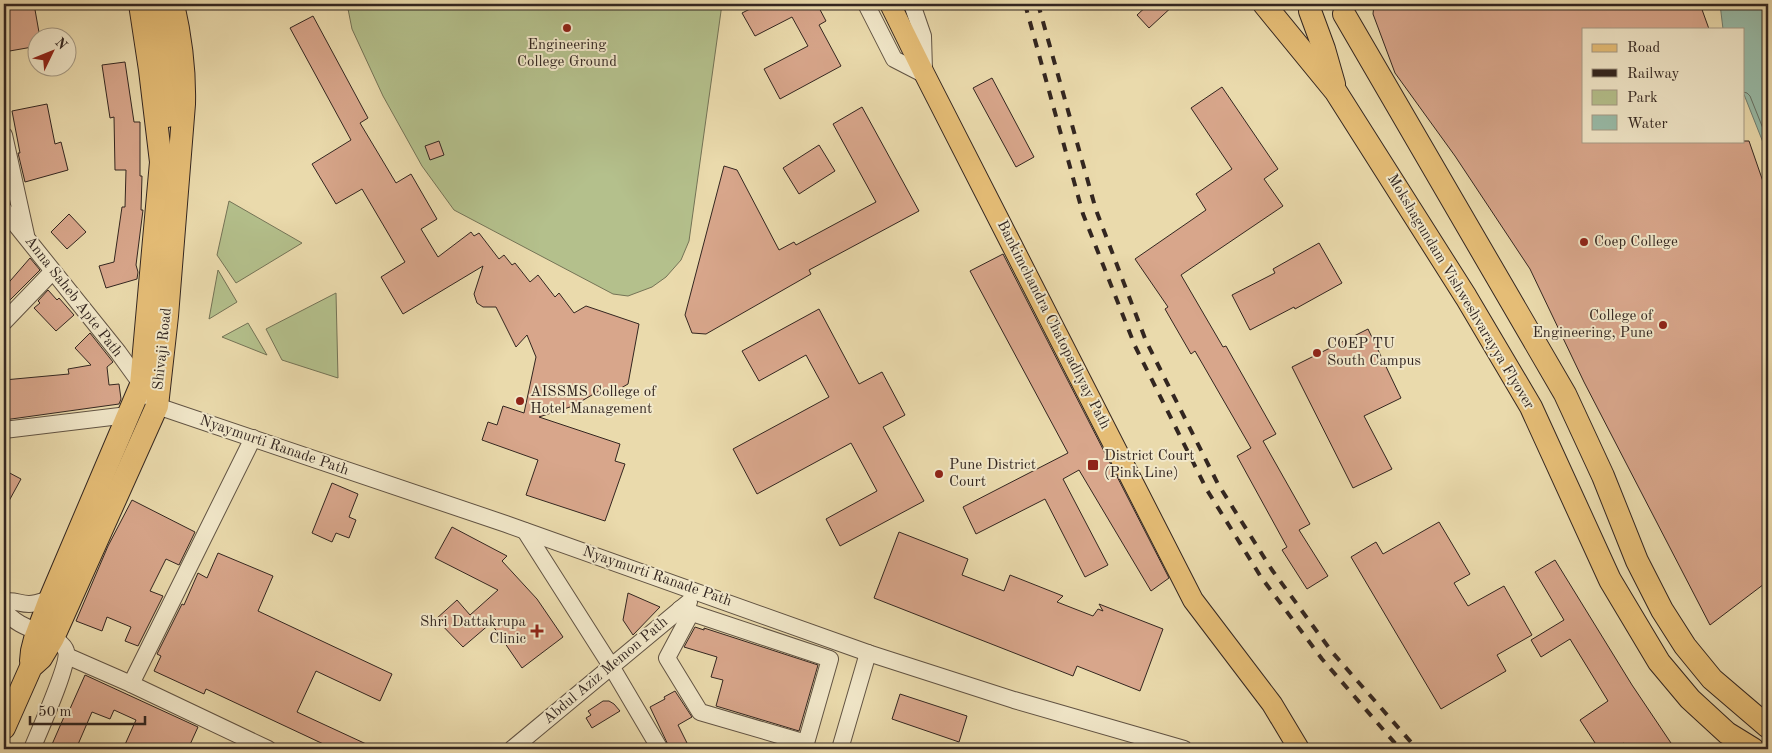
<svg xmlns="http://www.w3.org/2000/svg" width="1772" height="753" font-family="'Old Standard TT',serif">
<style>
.green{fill:#b4c08c;stroke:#747356}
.water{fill:#98bba8;stroke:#707f72}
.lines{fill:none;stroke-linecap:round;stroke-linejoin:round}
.shore{stroke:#667064;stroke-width:1}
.building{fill:#d8a68b;stroke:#332620}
.minor-casing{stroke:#615343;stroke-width:18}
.major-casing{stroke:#332620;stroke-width:22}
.highway-casing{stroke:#332620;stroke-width:24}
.minor{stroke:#f1e7c9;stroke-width:16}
.major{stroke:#e5bd76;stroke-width:20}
.highway{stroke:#e5bd76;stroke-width:22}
.rail{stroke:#332620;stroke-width:4;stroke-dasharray:9 9;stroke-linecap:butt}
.poi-dot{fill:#8f2418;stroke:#f1e7c9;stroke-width:2}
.labels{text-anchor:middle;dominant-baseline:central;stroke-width:4;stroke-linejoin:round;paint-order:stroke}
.poi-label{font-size:15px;fill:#332620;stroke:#f1e7c9;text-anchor:start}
.street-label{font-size:15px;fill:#332620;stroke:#f1e7c9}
</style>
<rect width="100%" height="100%" fill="#eadaac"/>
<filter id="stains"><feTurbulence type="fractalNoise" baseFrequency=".004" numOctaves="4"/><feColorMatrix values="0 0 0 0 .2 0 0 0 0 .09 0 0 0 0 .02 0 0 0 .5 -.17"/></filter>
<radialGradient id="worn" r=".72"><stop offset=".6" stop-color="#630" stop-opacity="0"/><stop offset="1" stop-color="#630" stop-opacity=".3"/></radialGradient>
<g class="green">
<polygon points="347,4 722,4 689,241 681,260 666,277 652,287 628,296 613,294 454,210 422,166 383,96 352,29"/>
<polygon points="229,201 302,243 236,283 217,255"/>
<polygon points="218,270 237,302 209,319"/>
<polygon points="336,293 338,378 282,360 266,329"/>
<polygon points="248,323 267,355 222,337"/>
</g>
<polygon class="water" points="1720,4 1768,4 1768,155 1743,92 1743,29 1723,29"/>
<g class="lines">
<polyline class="shore" points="1743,92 1747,93 1750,96 1768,141"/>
</g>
<g class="building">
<polygon points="4,4 34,4 40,38 38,38 38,46 4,52"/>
<polygon points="760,4 817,4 826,21 819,25 841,66 780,99 764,69 808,46 792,17 755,36 742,13"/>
<polygon points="1149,4 1175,4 1149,28 1137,15"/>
<polygon points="1374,4 1700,4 1709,29 1583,29 1583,141 1749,141 1768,196 1768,581 1710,625 1584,382 1530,269 1455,156 1395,73 1373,14"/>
<polygon points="313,16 368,118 360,123 396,183 411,174 437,219 421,229 438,257 471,232 474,236 479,233 499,259 504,255 512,265 515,263 530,282 538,275 555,297 559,293 574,313 586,306 639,324 628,384 609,395 604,388 573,406 539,417 620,444 615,461 625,464 605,521 526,495 538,460 482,440 488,422 497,425 503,406 524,413 536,357 527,335 516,347 496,307 483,307 477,303 474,294 483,266 403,314 381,277 405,262 362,189 336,204 312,164 351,140 290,28"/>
<polygon points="125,62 134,122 140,122 140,176 142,176 141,210 143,210 136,265 138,272 137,279 106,288 99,266 114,262 122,207 125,207 126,170 115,170 114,117 110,118 102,65"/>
<polygon points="992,78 1034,157 1016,167 973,88"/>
<polygon points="1222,87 1278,169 1264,179 1283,206 1181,275 1223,347 1226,346 1276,434 1263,441 1310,524 1299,530 1328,576 1307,589 1282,550 1287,547 1237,456 1251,448 1195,351 1191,354 1165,309 1168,307 1135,259 1206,210 1196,194 1232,169 1191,108"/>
<polygon points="47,104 55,144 61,142 68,170 25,182 18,153 20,153 12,111"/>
<polygon points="862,107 919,211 809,270 811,274 706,334 692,333 685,315 724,166 737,170 779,250 794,242 796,245 876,202 833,124"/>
<polygon points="439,141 444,155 430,160 425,146"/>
<polygon points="819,145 835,171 799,194 783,168"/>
<polygon points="69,214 86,232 67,249 51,232"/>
<polygon points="1319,243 1342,283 1295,309 1294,307 1250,330 1232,295 1275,273 1273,269"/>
<polygon points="1003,254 1169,578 1151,591 1079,470 1063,479 1108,565 1085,577 1045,499 976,534 963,507 1068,453 970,271"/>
<polygon points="30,258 40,270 4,306 4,288"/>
<polygon points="48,290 57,300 59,298 74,315 56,331 34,308 40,303 38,301"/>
<polygon points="819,309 859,384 882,372 905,415 883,427 924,501 840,546 826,519 877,491 851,443 757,494 733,449 829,397 806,355 759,381 742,351"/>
<polygon points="1368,329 1401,398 1364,416 1392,469 1353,488 1292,367"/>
<polygon points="90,333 113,362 107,367 109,385 119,384 121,399 119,404 4,420 4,380 69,374 68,369 91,365 75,348"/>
<polygon points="4,470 21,479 4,510"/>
<polygon points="332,483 358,494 349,517 356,520 349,538 336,533 332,542 312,533"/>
<polygon points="132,500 195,532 179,565 166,559 150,591 163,596 138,646 125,641 131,627 107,617 102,631 76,621 108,546"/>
<polygon points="1439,522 1470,574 1454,583 1468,606 1504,586 1532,635 1497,655 1506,671 1441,709 1351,557 1376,542 1383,554"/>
<polygon points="452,527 507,556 502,561 537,599 563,637 522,668 491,623 463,647 436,619 457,600 470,615 498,590 435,558"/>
<polygon points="899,532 968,559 962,575 1004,591 1010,575 1063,596 1057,602 1093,616 1098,609 1103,611 1099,604 1163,629 1140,691 1077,666 1073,676 874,598"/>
<polygon points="218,553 273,576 258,611 392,674 380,701 316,671 297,712 377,749 334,749 206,689 204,694 154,671 161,656 157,654 182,604 184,605 198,573 207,578"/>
<polygon points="1555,560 1632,685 1675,749 1628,749 1624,743 1615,749 1599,749 1580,720 1608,701 1570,639 1541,657 1531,640 1564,620 1535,572"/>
<polygon points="628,593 660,607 633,635 623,620"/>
<polygon points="695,627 704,630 704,628 818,665 799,731 716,706 723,680 711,677 717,657 684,647"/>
<polygon points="85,675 198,727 188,749 123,749 136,720 114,710 110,719 92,712 76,749 50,749 67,710 69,711"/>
<polygon points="675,691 692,717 678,725 688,745 679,749 670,749 650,707 665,699 664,697"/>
<polygon points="900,694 967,716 959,742 892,719"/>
<polygon points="603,701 609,701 614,704 620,711 592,728 586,718 591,715 588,711"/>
</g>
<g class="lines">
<g class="minor-casing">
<g id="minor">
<polyline points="866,4 894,59 925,75"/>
<polyline points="912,4 923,36 924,70"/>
<polyline points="4,135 26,235"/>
<polyline points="4,210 118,352 157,406 506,524 868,653 1014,700 1184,749"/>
<polyline points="4,322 52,272"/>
<polyline points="4,430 128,415"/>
<polyline points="525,531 611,666 660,749"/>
<path d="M4,602c9,-3 15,2 25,2 7,0 14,-3 21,-5"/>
<path d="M4,609c8,14 27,20 42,26 7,2 18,9 20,16 4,12 -28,83 -34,98"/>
<polyline points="680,609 830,659 806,743 700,712 667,658 691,613"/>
<polyline points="67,656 131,684 268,749"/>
<polyline points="131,684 253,438"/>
<polyline points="512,749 689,602"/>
<polyline points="840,749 868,653"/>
</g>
</g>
<g class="major-casing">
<polyline id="major" points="890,4 925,75 1193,600 1272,704 1299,749"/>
</g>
<g class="highway-casing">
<g id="highway">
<path d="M157,4c8,37 13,74 11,112"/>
<polyline points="1264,4 1336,92 1466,297 1531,407 1610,580 1659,662 1690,699 1727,733 1753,749"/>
<polyline points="1310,4 1310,11 1324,49 1334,84"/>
<polyline points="1344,14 1565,394 1603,476 1637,561 1662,610 1685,646 1712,679 1768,727"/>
<polyline points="31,661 32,651 35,639 50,599 141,385 161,162 150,70 140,4"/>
<path d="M4,728l27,-61 10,-9 12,-20 104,-232 10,-90 17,-212c1,-36 -3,-65 -11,-100"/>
</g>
</g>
<use href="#minor" class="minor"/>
<use href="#major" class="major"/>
<use href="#highway" class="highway"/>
<g class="rail">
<polyline points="1025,4 1083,214 1135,346 1207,490 1261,577 1322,659 1400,749"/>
<polyline points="1038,4 1096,210 1146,341 1218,484 1272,570 1332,652 1417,749"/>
</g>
</g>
<g class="poi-dot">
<circle cx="567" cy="28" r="5"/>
<circle cx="1584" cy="242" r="5"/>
<circle cx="1663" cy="325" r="5"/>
<circle cx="1317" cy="353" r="5"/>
<circle cx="520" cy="401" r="5"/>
<rect x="1087" y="459" width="12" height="12" rx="2.5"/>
<circle cx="939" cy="474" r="5"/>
<path d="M534.5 623.5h5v5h5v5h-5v5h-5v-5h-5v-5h5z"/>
</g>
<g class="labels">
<g class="poi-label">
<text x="567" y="45" text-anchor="middle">Engineering<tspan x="567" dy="17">College Ground</tspan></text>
<text x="1594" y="242">Coep College</text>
<text x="1653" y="316" text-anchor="end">College of<tspan x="1653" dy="17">Engineering, Pune</tspan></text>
<text x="1327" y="344">COEP TU<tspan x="1327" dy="17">South Campus</tspan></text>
<text x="530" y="392">AISSMS College of<tspan x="530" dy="17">Hotel Management</tspan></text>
<text x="1104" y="456">District Court<tspan x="1104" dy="17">(Pink Line)</tspan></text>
<text x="949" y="465">Pune District<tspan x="949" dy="17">Court</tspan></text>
<text x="526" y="622" text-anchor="end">Shri Dattakrupa<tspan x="526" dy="17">Clinic</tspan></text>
</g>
<g class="street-label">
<text transform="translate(1460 292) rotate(59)">Mokshagundam Vishweshvarayya Flyover</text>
<text transform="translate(73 297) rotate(52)">Anna Saheb Apte Path</text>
<text transform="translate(1053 325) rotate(63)">Bankimchandra Chatopadhyay Path</text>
<text transform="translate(163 349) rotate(-84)">Shivaji Road</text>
<text transform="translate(274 446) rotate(19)">Nyaymurti Ranade Path</text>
<text transform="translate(657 577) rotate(19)">Nyaymurti Ranade Path</text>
<text transform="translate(606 671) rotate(-40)">Abdul Aziz Memon Path</text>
</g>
</g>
<rect width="1772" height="753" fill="none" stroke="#eadaac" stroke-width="20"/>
<rect x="5" y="5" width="1762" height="743" fill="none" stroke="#332620" stroke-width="2.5"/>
<rect x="10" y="10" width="1752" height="733" fill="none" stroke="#332620"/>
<rect x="1582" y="28" width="162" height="115" fill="#f1e7c9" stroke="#a59a85"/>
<rect x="1592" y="44" width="25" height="8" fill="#e5bd76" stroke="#a59a85"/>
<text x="1627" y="52" font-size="15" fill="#332620">Road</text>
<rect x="1592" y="69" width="25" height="8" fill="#332620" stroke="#a59a85"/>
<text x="1627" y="78" font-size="15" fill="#332620">Railway</text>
<rect x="1592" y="90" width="25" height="15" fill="#b4c08c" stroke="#a59a85"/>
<text x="1627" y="102" font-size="15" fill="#332620">Park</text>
<rect x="1592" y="115" width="25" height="15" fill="#98bba8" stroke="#a59a85"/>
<text x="1627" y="128" font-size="15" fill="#332620">Water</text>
<g transform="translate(52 52) rotate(47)"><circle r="24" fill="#f1e7c9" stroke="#a59a85"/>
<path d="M0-4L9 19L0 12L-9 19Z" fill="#8f2418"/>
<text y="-8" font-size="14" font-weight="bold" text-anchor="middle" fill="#332620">N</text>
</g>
<path d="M30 716v8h115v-8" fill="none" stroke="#332620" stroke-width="2.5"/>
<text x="38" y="716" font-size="15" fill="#332620" stroke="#f1e7c9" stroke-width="4" paint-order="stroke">50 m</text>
<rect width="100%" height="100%" filter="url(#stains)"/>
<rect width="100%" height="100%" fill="url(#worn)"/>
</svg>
